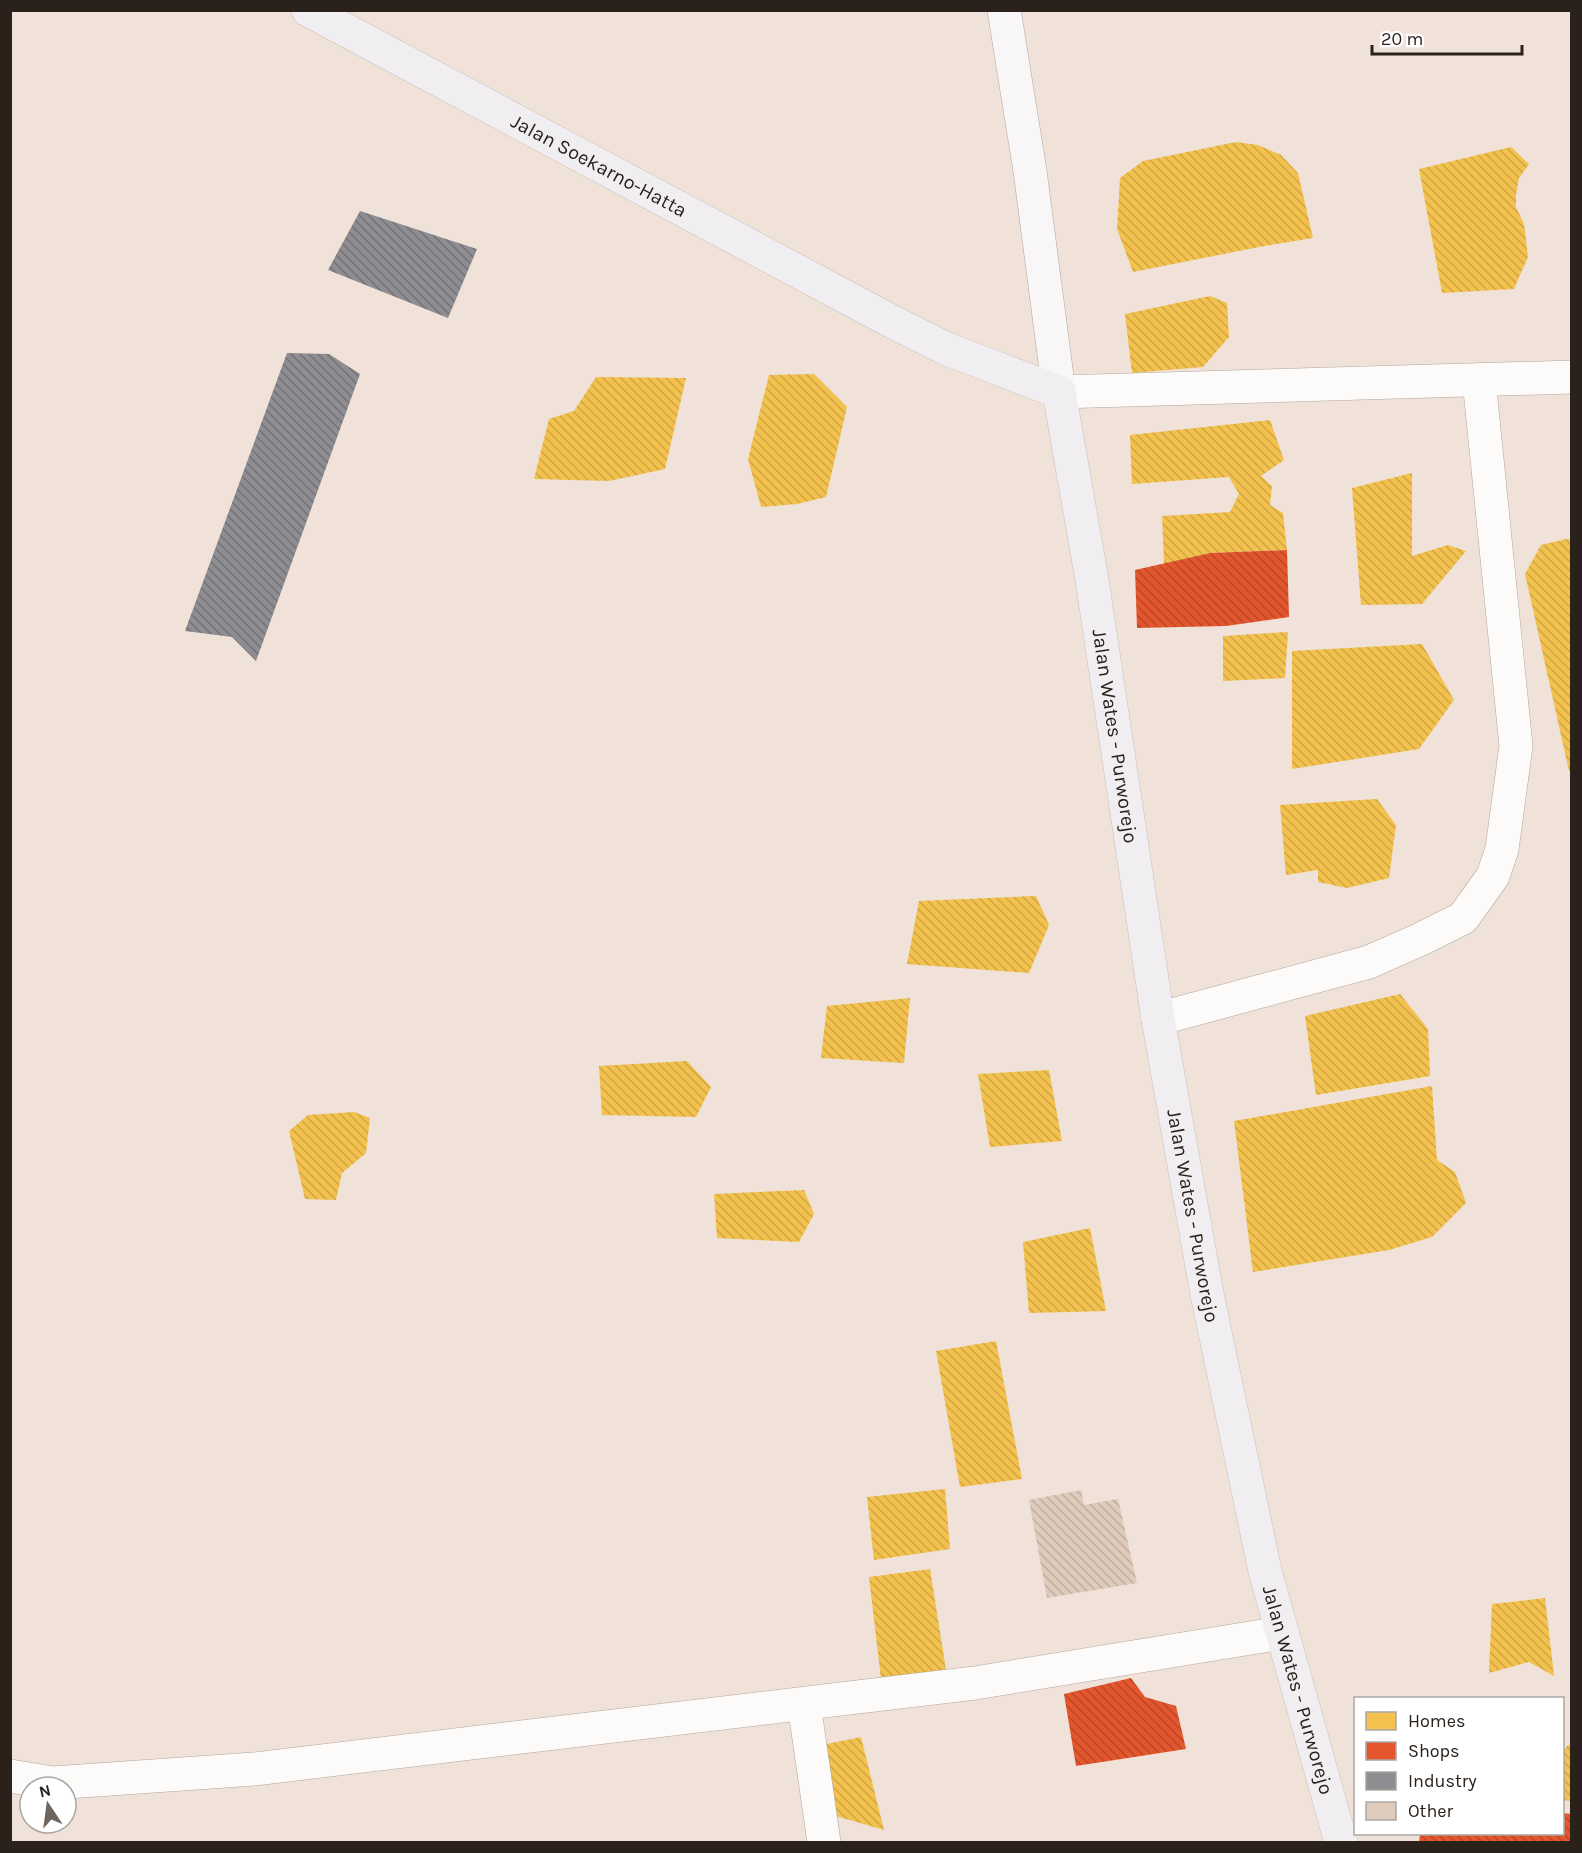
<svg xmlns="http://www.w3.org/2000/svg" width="1582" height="1853" font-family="Karla,sans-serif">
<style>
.homes{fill:url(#homes-back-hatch)}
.shops{fill:url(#shops-back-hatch)}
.industry{fill:url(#industry-back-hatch)}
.building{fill:url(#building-back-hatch)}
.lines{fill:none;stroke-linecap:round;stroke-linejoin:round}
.minor-casing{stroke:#b0a69e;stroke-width:34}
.secondary-casing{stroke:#b0a69e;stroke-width:34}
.trunk-casing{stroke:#c7c0ba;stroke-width:34}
.minor{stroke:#fdfbf9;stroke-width:33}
.secondary{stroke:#f8f6f6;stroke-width:33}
.trunk{stroke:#f0eef1;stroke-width:33}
.labels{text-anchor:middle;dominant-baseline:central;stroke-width:6;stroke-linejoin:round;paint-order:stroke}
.street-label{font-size:20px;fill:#2a211a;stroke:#fff}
</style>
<defs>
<pattern id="homes-back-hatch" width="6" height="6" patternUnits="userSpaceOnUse" patternTransform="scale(1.5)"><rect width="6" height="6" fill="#f2c14e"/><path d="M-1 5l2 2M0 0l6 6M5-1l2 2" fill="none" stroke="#d0a644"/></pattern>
<pattern id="shops-back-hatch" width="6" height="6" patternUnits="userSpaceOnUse" patternTransform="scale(1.5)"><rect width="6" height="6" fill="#e4572e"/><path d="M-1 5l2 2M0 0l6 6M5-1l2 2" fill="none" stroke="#b94826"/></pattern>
<pattern id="industry-back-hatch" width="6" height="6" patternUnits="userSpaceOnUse" patternTransform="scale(1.5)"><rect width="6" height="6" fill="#8d8d92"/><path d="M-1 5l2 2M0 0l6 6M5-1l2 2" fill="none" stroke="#737376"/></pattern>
<pattern id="building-back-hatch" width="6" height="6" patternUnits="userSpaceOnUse" patternTransform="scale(1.5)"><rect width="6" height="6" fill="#decbbc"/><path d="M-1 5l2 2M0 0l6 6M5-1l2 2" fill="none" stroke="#bfaea1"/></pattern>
</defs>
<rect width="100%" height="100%" fill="#f0e2d8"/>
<g class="homes">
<polygon points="1236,142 1258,145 1281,155 1298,173 1313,238 1264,246 1133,272 1117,229 1120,178 1143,161"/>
<polygon points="1511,147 1529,164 1519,178 1516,195 1516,207 1524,224 1528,257 1514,289 1442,293 1419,169"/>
<polygon points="1210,296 1227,303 1229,337 1203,367 1132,373 1125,314"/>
<polygon points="814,374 847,407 826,497 797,504 761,507 748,459 769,375"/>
<polygon points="596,377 686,378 665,469 609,481 534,479 549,419 574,411"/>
<polygon points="1270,420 1284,460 1261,476 1272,486 1270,505 1283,513 1287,550 1210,553 1164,564 1162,516 1230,512 1239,494 1229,477 1132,484 1130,435"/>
<polygon points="1412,473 1412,556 1448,545 1466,551 1422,604 1361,605 1352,488"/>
<polygon points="1566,539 1572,540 1572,771 1569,771 1525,574 1541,545"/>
<polygon points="1288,632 1285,678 1223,681 1223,636"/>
<polygon points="1422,644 1454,700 1419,749 1292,769 1292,651"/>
<polygon points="1377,799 1396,825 1389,878 1347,888 1318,882 1318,870 1286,875 1280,805"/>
<polygon points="1036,896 1049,925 1029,973 907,964 919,901"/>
<polygon points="1400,994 1428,1029 1430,1076 1316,1095 1305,1016"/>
<polygon points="910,998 904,1063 821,1058 827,1006"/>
<polygon points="687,1061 711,1087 696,1117 602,1115 599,1066"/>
<polygon points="1049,1070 1062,1141 990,1147 978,1074"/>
<polygon points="1432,1086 1437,1160 1455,1172 1466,1203 1432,1237 1389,1250 1253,1272 1234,1121"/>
<polygon points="354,1112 370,1118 366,1153 342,1173 336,1200 305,1199 289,1131 308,1115"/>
<polygon points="804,1190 814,1214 799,1242 717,1238 714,1194"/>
<polygon points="1090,1228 1106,1311 1029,1313 1023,1242"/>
<polygon points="996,1341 1022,1479 960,1487 936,1351"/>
<polygon points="945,1489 950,1549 874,1560 867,1497"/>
<polygon points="930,1569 947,1676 881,1679 869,1577"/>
<polygon points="1545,1598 1554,1676 1529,1662 1489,1673 1492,1604"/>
<polygon points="861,1737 884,1830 822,1812 807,1748"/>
<polygon points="1568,1745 1572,1745 1572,1801 1562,1800 1562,1752"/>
</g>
<g class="shops">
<polygon points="1287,550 1289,617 1226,626 1137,628 1135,570 1210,553"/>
<polygon points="1131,1678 1145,1697 1176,1706 1186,1749 1076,1766 1064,1694"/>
<polygon points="1562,1813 1572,1814 1572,1842 1419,1842 1420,1834 1562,1834"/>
</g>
<g class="industry">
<polygon points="360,211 477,249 448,318 328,270"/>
<polygon points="287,353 329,354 360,374 256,661 232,637 185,631"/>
</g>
<polygon class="building" points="1081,1490 1084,1505 1118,1499 1137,1583 1047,1598 1029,1500"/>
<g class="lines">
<g class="minor-casing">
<g id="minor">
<polyline points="1059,392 1572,377"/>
<polyline points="1158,1019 1369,962 1421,939 1463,918 1493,876 1502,849 1516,746 1479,380"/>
<polyline points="804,1704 824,1842"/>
<polyline points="10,1776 53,1783 254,1769 975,1683 1281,1633"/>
</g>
</g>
<g class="secondary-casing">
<polyline id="secondary" points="1004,10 1030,171 1059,392"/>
</g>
<g class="trunk-casing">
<g id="trunk">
<path id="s1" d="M308,10l583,311 56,28 112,43 33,188 66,439 49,275 58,277 76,271"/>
</g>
</g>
<use href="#minor" class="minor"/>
<use href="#secondary" class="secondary"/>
<use href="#trunk" class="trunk"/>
</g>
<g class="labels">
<g class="street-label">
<text stroke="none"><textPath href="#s1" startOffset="330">Jalan Soekarno-Hatta</textPath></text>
<text stroke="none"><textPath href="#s1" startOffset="1192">Jalan Wates - Purworejo</textPath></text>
<text stroke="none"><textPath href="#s1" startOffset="1678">Jalan Wates - Purworejo</textPath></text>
<text stroke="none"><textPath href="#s1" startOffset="2164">Jalan Wates - Purworejo</textPath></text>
</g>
</g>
<rect width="1582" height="1853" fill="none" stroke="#2a211a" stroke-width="24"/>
<rect x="1354" y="1697" width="210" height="138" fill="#ffffff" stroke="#aaa6a3" stroke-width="1.5"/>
<rect x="1366" y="1712" width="30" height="18" fill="#f2c14e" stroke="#aaa6a3" stroke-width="1.5"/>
<text x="1408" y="1727" font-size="18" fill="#2a211a">Homes</text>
<rect x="1366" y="1742" width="30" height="18" fill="#e4572e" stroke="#aaa6a3" stroke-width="1.5"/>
<text x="1408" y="1757" font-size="18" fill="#2a211a">Shops</text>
<rect x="1366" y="1772" width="30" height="18" fill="#8d8d92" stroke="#aaa6a3" stroke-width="1.5"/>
<text x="1408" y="1787" font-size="18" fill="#2a211a">Industry</text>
<rect x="1366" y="1802" width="30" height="18" fill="#decbbc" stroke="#aaa6a3" stroke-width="1.5"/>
<text x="1408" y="1817" font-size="18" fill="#2a211a">Other</text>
<g transform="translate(48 1805) rotate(347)"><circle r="28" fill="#ffffff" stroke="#aaa6a3" stroke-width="1.5"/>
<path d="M0-4.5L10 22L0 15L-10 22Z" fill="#6f655c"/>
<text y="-9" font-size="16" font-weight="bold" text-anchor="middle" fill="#2a211a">N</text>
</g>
<path d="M1372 45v9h150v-9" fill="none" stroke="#2a211a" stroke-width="3"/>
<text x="1381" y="45" font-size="18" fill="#2a211a" stroke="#ffffff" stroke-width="4.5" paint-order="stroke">20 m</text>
</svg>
